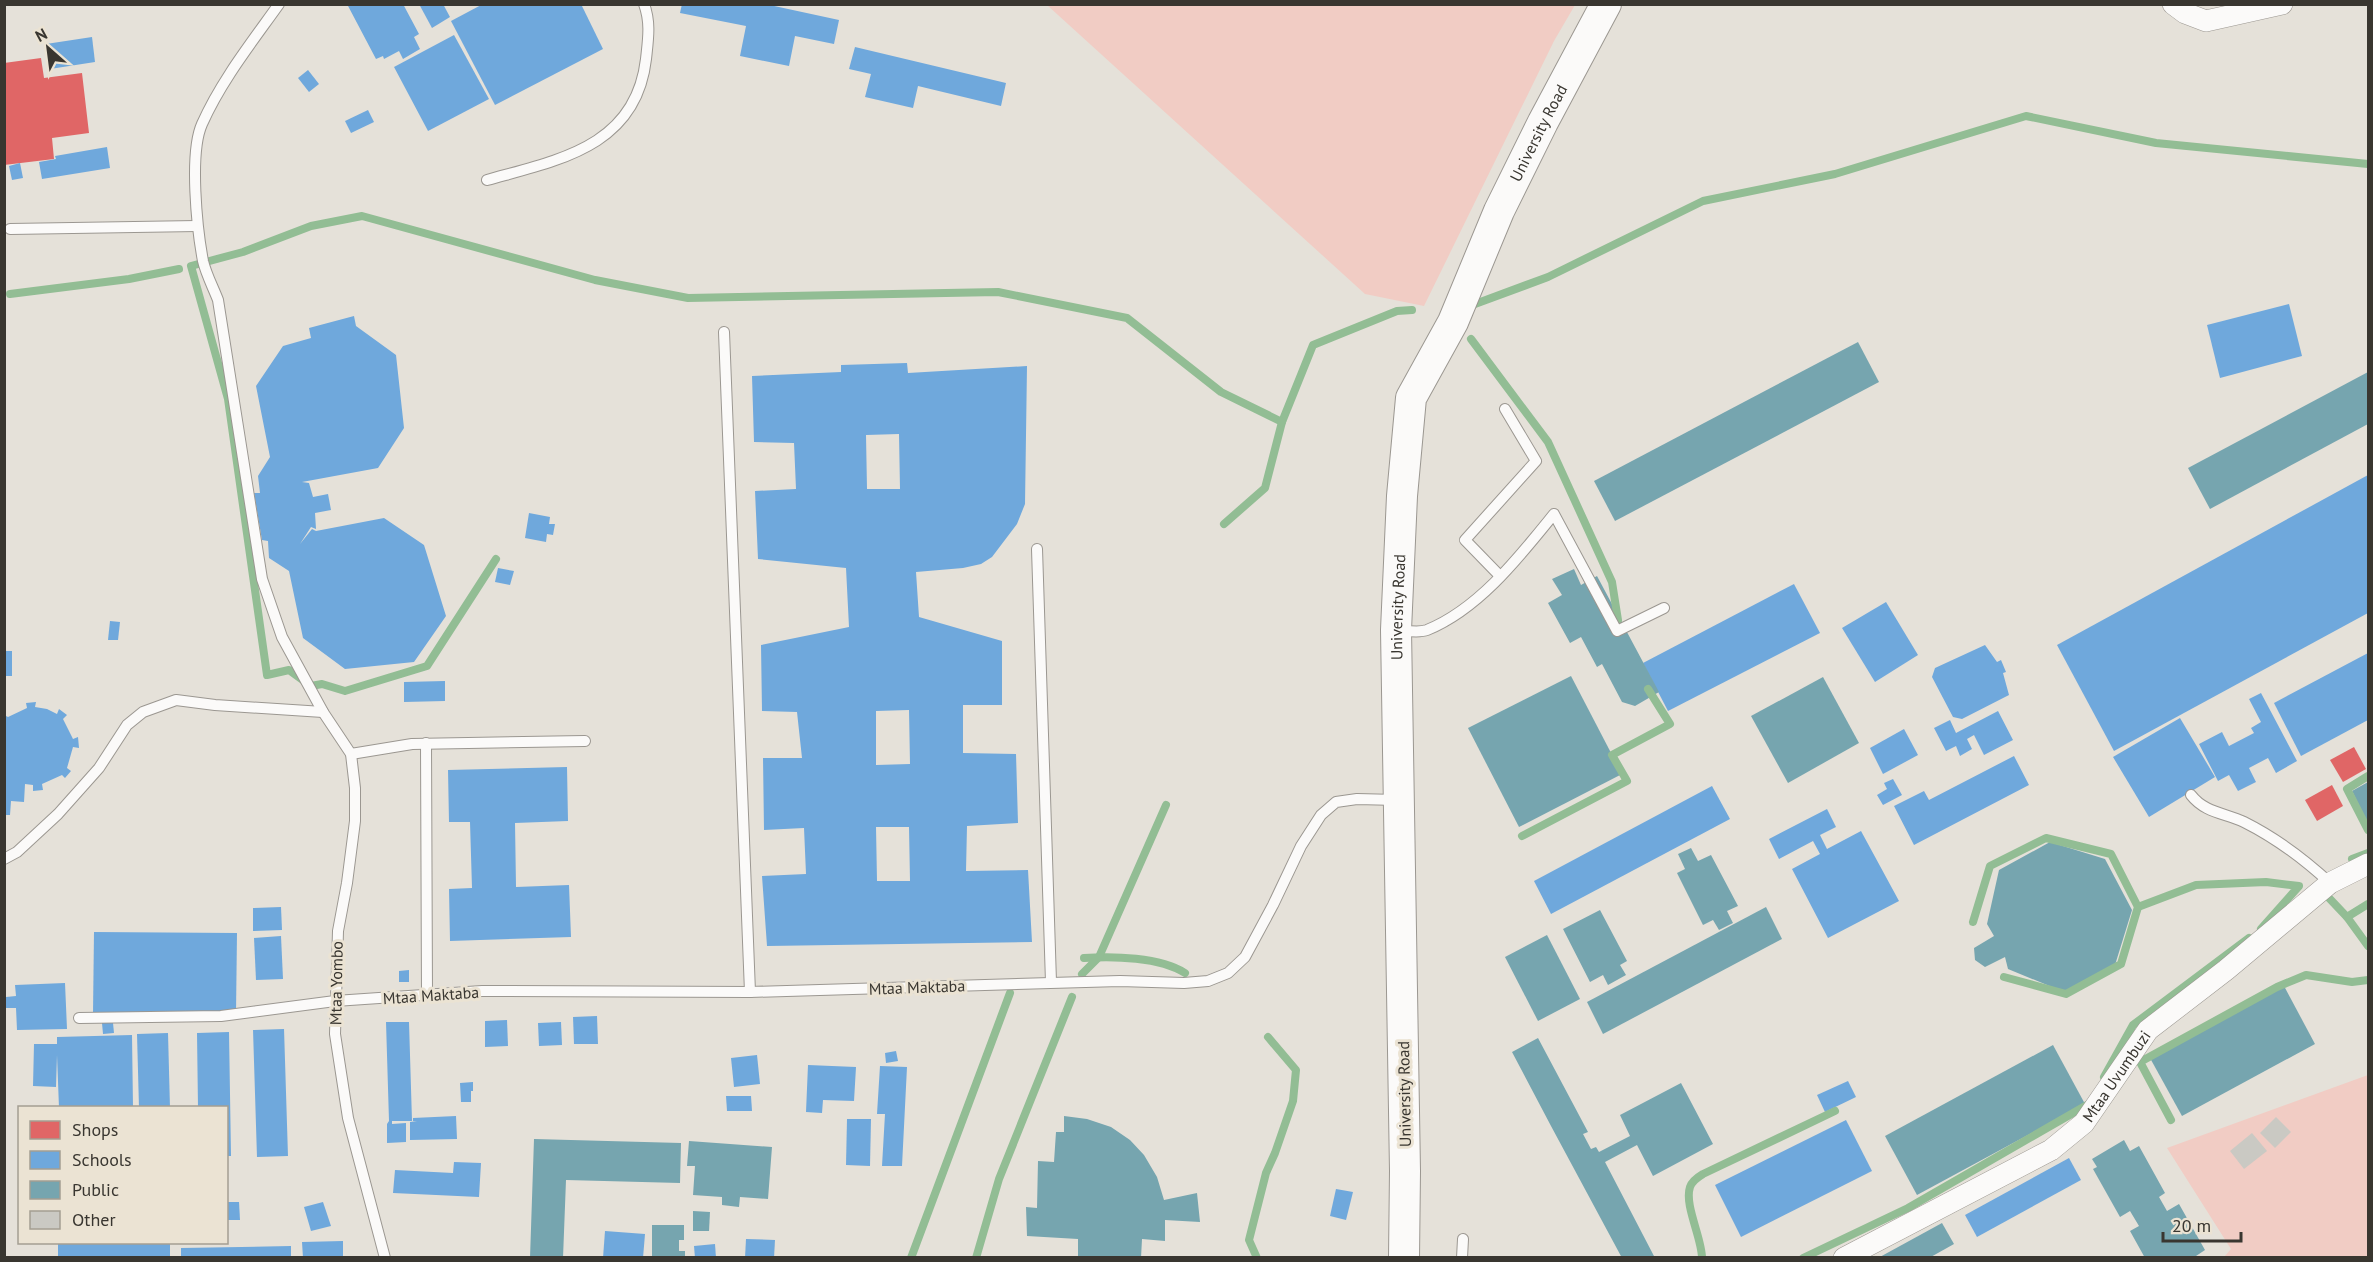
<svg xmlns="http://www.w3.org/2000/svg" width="2373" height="1262" font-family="'PT Sans',sans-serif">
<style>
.green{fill:#f1ccc4}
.shops{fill:#e06666}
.schools{fill:#6fa8dc;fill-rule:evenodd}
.public{fill:#76a5af}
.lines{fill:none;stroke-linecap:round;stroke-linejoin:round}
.stream{stroke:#92bd94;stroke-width:8}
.building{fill:#cac9c3}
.lane-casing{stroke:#9b9791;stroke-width:12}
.street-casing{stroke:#9b9791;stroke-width:22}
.secondary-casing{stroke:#9b9791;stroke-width:32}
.lane{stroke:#fbfaf9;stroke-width:10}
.street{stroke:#fbfaf9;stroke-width:21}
.secondary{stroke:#fbfaf9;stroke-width:30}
.labels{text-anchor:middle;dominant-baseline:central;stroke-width:6;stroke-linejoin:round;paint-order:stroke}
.street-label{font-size:16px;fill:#393630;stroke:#ebe3d3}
</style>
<rect width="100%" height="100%" fill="#e5e1d9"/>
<g class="green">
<polygon points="1047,5 1575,5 1554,41 1424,306 1365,294"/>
<polygon points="2368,1075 2368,1257 2224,1257 2231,1249 2167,1148"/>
</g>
<g class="shops">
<polygon points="41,58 44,78 82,73 89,133 52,138 54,159 4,165 4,63"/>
<polygon points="2354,747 2366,769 2343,782 2330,760"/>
<polygon points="2332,785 2343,806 2317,821 2305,800"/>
</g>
<g class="schools">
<polygon points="347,4 403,4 419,34 414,37 420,49 403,59 399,51 384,59 383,56 376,59"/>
<polygon points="419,4 443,4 450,17 432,28"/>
<polygon points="483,4 581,4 603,49 495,105 451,21"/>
<polygon points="682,4 765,4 839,20 834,44 795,36 789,66 740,56 746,26 680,13"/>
<polygon points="454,35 489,99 428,131 394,67"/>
<polygon points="92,37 95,62 50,69 46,44"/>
<polygon points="855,47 1006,83 1001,106 918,86 913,108 865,97 871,74 849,69"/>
<polygon points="308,70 319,84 309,92 298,78"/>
<polygon points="368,110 374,122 351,133 345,121"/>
<polygon points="107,147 110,168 42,179 39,162 56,159 55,156"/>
<polygon points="20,163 23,178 12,180 9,166"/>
<polygon points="2289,304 2302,356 2220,378 2207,325"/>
<polygon points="354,316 356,326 396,355 404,428 378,468 302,482 309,483 313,497 328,494 331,510 315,513 316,529 311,527 300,544 312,529 316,531 384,518 424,545 446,616 414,662 345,669 303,638 289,571 269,558 268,541 262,540 254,493 260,493 258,476 270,457 256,386 283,346 311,338 309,328"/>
<path d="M907,363l1,10 119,-7 -2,138 -8,20 -25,33 -11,7 -18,4 -47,4 3,45 83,24v64h-39v48l53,1 2,69 -51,3 -1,45 62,-1 4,72 -265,4 -5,-70 44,-2 -2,-46 -40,2 -1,-72h39l-5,-46 -35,-1 -1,-66 88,-18 -3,-59 -88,-9 -3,-68 41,-2 -2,-46 -40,-1 -2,-66 89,-4v-7zM899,434l1,55h-33l-1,-54zM909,710l1,54 -34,1v-54zM876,827h33l1,54h-33z"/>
<polygon points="2368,475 2368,613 2114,751 2057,645"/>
<polygon points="529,513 550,517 549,524 555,524 553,535 547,534 546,542 525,538"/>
<polygon points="498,568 514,571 510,585 495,582"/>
<polygon points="1794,584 1820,633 1668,711 1643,663"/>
<polygon points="1886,602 1918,655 1875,682 1842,628"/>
<polygon points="110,621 120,622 118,640 108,640"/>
<polygon points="1985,645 1997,662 2001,660 2006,672 2003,673 2009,695 1962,719 1953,717 1932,677 1935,668"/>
<rect x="4" y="651" width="8" height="25"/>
<polygon points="2368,653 2368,720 2301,756 2274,703"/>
<polygon points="445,681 445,701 404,702 404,682"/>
<polygon points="2261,693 2297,761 2276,773 2268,758 2249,768 2256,782 2238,791 2229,775 2218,781 2199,744 2222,732 2229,746 2254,733 2251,728 2261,722 2249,699"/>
<polygon points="36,702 35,707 47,709 57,714 59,709 67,715 63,719 73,739 78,737 79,748 73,747 67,768 71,771 65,778 62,775 42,784 43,790 33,791 33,785 25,784 24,802 11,801 10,815 4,815 4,715 8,717 27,708 26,703"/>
<polygon points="1998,711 2013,740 1984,755 1974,735 1967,739 1972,749 1960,756 1956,746 1946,751 1934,728 1950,720 1956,733"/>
<polygon points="2180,718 2215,777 2149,817 2113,757"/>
<polygon points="1904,729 1918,755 1883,774 1870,748"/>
<polygon points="2014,756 2029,785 1914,845 1894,806 1924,791 1929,800"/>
<polygon points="567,767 568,821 515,823 516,887 569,885 571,937 450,941 449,889 472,888 470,822 449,822 448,770"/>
<polygon points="1893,779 1902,795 1883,805 1877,795 1887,789 1884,783"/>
<polygon points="1712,786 1730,819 1551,914 1534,881"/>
<polygon points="1827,809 1836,827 1820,835 1827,849 1861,831 1899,901 1828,938 1792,869 1820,854 1813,841 1779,859 1769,839"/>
<polygon points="281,907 282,930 253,931 253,908"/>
<polygon points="94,932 237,933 236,1013 93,1013"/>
<polygon points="281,936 283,979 256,980 254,938"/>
<polygon points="409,970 409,982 399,982 399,971"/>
<polygon points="65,983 67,1029 17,1030 16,1008 6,1008 6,997 16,996 15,985"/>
<polygon points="597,1016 598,1044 574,1044 573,1017"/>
<polygon points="507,1020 508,1046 485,1047 485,1021"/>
<polygon points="386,1022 409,1022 412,1121 392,1121 392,1124 406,1123 406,1142 387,1143 387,1124 389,1121"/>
<polygon points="561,1022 562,1045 539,1046 538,1023"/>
<polygon points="102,1023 113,1023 114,1033 103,1034"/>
<polygon points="284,1029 288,1156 257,1157 253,1030"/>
<polygon points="229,1032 231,1156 226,1156 226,1108 198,1108 197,1033"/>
<polygon points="168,1033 170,1108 139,1108 137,1034"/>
<polygon points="132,1035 133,1108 59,1108 57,1055 56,1087 33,1086 34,1044 57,1044 57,1037"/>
<polygon points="896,1051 898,1061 886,1063 885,1053"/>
<polygon points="757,1055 760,1084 734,1087 731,1058"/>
<polygon points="808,1065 856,1067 854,1101 823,1100 822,1113 806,1112"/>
<polygon points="880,1066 907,1067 902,1166 882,1166 885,1114 877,1114"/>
<polygon points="1848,1081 1856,1097 1825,1112 1817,1095"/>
<polygon points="473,1082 473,1091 471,1091 471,1102 461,1102 460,1083"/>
<polygon points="726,1096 751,1096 752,1111 727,1111"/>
<polygon points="456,1116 457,1139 410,1140 410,1122 417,1121 413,1121 413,1118"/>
<polygon points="847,1119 871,1119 870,1166 846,1165"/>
<polygon points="1846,1120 1872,1171 1741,1237 1715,1185"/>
<polygon points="2069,1158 2081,1180 1977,1237 1965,1215"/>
<polygon points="454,1162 481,1163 479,1197 393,1193 395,1170 453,1173"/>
<polygon points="1336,1189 1353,1192 1346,1220 1330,1216"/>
<polygon points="226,1202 239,1202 240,1220 226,1220"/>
<polygon points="323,1202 331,1226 311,1231 304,1207"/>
<polygon points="605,1231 645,1234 643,1258 603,1258"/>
<polygon points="746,1239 775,1240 774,1258 745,1258"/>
<polygon points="343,1241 343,1258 303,1258 302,1242"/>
<rect x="58" y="1242" width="112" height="16"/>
<polygon points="715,1244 716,1258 695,1258 694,1246"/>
<polygon points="291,1246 291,1258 181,1258 181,1248"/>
</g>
<g class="public">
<polygon points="1858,342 1879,382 1615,521 1594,481"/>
<polygon points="2368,372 2368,424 2210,509 2188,468"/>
<polygon points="1574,569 1581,585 1597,576 1659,692 1635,706 1622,702 1602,664 1597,667 1581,637 1570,643 1548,603 1562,595 1552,579"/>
<polygon points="1571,676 1622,774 1519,827 1468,728"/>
<polygon points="1823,677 1859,743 1788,783 1751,716"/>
<polygon points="2368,782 2368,825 2352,791"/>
<polygon points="2050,842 2105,859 2132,910 2115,965 2064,992 2008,969 2005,957 1985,967 1975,960 1974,948 1994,936 1987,924 1999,870"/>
<polygon points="1691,848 1698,861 1711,855 1738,906 1727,911 1733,923 1719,930 1713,920 1703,925 1677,873 1685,869 1678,854"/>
<polygon points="1766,907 1782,939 1603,1034 1587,1002"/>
<polygon points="1600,910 1627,961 1620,965 1626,975 1608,985 1603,975 1590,982 1563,929"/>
<polygon points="1547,935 1580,999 1538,1021 1505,957"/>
<polygon points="2284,986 2315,1044 2182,1116 2150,1058"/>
<polygon points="1538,1038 1588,1132 1583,1134 1591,1149 1596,1147 1599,1152 1630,1136 1620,1115 1681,1083 1713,1144 1653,1176 1637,1145 1605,1162 1655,1258 1622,1258 1551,1126 1512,1052"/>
<polygon points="2053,1045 2085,1104 1917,1195 1885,1136"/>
<polygon points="1064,1116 1087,1119 1111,1127 1130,1140 1144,1155 1157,1177 1164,1200 1197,1193 1200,1222 1165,1220 1165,1241 1142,1239 1141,1258 1078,1258 1078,1239 1027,1236 1026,1207 1037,1208 1038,1161 1054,1162 1056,1132 1064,1132"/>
<polygon points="534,1139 681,1143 680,1183 566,1180 563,1258 530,1258"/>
<polygon points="2124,1140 2130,1151 2139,1146 2165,1193 2159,1197 2167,1211 2179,1204 2205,1250 2193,1258 2145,1258 2130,1231 2139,1226 2130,1211 2120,1217 2093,1169 2097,1167 2092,1159"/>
<polygon points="689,1141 772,1147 768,1199 740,1197 739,1207 722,1205 722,1197 693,1195 695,1166 687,1166"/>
<polygon points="693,1211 710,1212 709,1231 693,1231"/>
<polygon points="1942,1223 1954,1244 1929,1258 1878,1258"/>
<polygon points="652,1225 684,1225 684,1240 679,1240 679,1251 685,1251 685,1258 652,1258"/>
</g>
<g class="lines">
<g class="stream">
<polyline points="10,294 129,279 179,269"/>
<polyline points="1475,304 1548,277 1703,201 1835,174 2026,116 2156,143 2368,164"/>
<polyline points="1471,339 1548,442 1612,582 1618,620"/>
<polyline points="1224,524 1265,488 1282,422 1313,345 1397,311 1412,310"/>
<polyline points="496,559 427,666 345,691 322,684 311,686 289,670 267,675 228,399 191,266 243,252 311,226 362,216 595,280 688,298 998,292 1127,318 1221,392 1282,422"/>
<polyline points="2368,776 2347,789 2368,830"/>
<polyline points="1522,836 1627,781 1612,755 1670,724 1648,689"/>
<polyline points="2352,859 2368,853"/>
<polyline points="2329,898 2347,917 2368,946"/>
<polyline points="2138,907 2196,885 2266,882 2299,886 2261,929"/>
<polyline points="2347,917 2368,904"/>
<polyline points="1973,922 1990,866 2046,838 2111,854 2138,907 2121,964 2066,994 2004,977"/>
<path d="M1084,958c29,-2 76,-1 101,15"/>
<polyline points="1082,974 1099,957 1166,805"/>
<polyline points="2104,1077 2133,1025 2249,938"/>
<polyline points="2171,1120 2140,1062 2277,987 2306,975 2352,982 2368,980"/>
<polyline points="911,1258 1010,993"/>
<polyline points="976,1258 999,1179 1072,997"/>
<polyline points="1257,1258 1249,1240 1266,1173 1275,1153 1293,1101 1296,1070 1268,1037"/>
<path d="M1702,1258c0,-20 -18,-53 -12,-71 2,-6 8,-10 13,-13l132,-63"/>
<polyline points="1803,1258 1908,1208 2087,1105"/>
</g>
</g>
<g class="building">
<polygon points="2276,1117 2291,1132 2275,1148 2260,1133"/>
<polygon points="2252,1133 2267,1151 2244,1169 2230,1151"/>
</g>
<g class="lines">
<g class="lane-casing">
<g id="lane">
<path d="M279,4c-27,38 -58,77 -77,120 -13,29 -5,105 1,137 3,13 10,26 15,39l44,279 20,58 41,75 28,42 4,34v33l-8,62 -9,48 -3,103 13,84 37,140"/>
<path d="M487,180c71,-20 149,-33 159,-121 2,-19 5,-36 -2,-55"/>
<polyline points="10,229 197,226"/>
<polyline points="724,332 750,992"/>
<polyline points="1037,549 1051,982"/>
<polyline points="1500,576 1465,540 1536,461 1505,409"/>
<path d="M1399,630c9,1 20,3 28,0 52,-21 93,-74 127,-116l63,117 47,-23"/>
<polyline points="426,743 427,995"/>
<polyline points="351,754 412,744 585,741"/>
<path d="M2191,795c14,18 34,18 53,27 32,16 60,37 86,61"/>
<polyline points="4,859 17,852 58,814 99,768 127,725 143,712 176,700 215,705 323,712"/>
<polyline points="79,1018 221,1016 335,1001 482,991 750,992 1120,981 1184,983 1208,981 1228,973 1245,957 1273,905 1301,846 1321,815 1336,802 1357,799 1397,800"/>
<polyline points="1462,1258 1463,1239"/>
</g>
</g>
<g class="street-casing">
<g id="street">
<polyline points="2173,4 2185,13 2206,21 2282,4"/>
<path id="s1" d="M1844,1258l207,-108 33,-27 64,-93 78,-60 104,-87 38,-19"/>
</g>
</g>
<g class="secondary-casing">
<g id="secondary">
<path id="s2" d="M1404,1258l1,-87 -9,-541 6,-134 9,-98 42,-76 46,-111 44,-89 63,-118"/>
</g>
</g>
<use href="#lane" class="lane"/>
<use href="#street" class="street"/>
<use href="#secondary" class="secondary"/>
</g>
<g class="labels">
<g class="street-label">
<text stroke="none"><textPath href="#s2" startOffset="1155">University Road</textPath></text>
<text stroke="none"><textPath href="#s2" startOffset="651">University Road</textPath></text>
<text transform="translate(336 983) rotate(-89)">Mtaa Yombo</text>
<text transform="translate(917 987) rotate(-2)">Mtaa Maktaba</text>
<text transform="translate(431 995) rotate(-4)">Mtaa Maktaba</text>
<text stroke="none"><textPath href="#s1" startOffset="333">Mtaa Uvumbuzi</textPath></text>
<text transform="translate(1404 1094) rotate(-91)">University Road</text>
</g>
</g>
<rect width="2373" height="1262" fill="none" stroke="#393630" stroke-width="12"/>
<rect x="18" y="1106" width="210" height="138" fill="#ebe3d3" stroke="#a49e92" stroke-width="1.5"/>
<rect x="30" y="1121" width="30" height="18" fill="#e06666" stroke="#a49e92" stroke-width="1.5"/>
<text x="72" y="1136" font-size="18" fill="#393630">Shops</text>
<rect x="30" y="1151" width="30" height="18" fill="#6fa8dc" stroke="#a49e92" stroke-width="1.5"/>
<text x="72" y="1166" font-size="18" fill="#393630">Schools</text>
<rect x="30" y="1181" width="30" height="18" fill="#76a5af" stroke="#a49e92" stroke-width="1.5"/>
<text x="72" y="1196" font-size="18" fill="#393630">Public</text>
<rect x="30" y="1211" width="30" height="18" fill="#cac9c3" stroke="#a49e92" stroke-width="1.5"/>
<text x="72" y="1226" font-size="18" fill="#393630">Other</text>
<g transform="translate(48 48) rotate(332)" stroke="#ebe3d3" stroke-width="4.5" paint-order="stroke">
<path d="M0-4.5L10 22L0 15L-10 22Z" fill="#393630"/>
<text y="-9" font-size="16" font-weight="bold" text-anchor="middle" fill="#393630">N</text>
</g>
<path d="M2163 1232v9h78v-9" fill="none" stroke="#393630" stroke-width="3"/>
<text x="2172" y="1232" font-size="18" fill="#393630" stroke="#ebe3d3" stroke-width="4.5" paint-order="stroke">20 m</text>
</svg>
